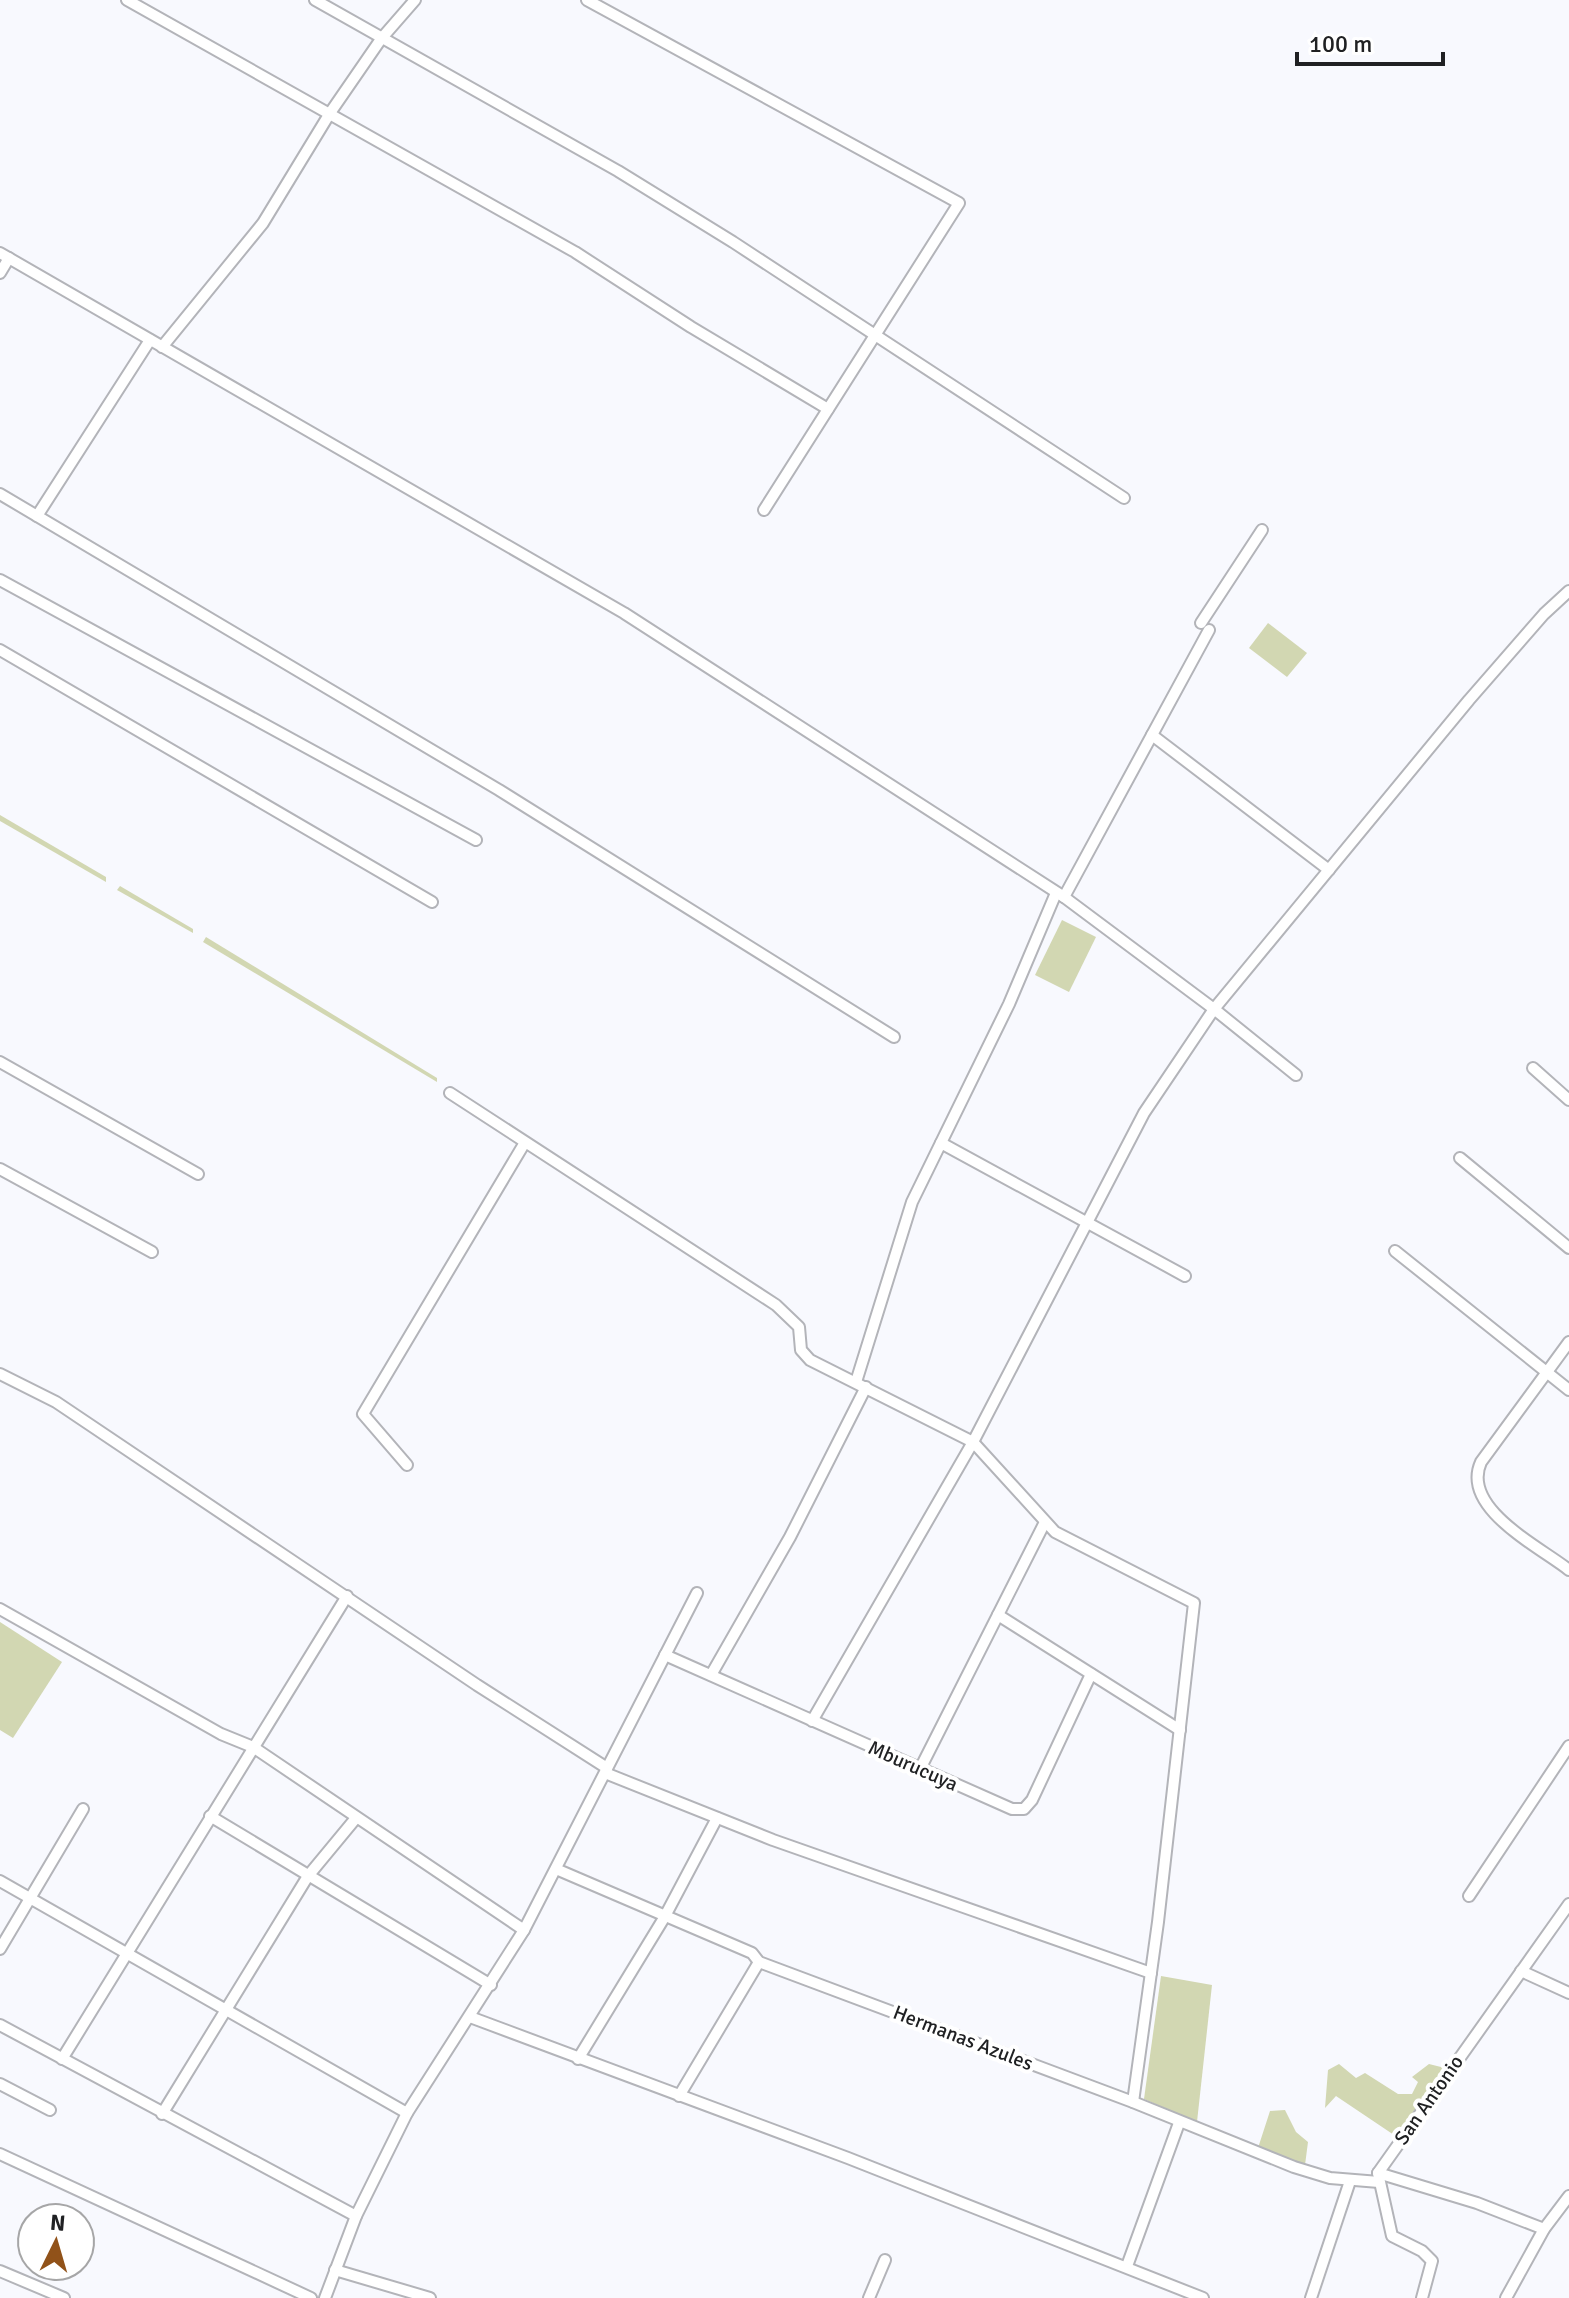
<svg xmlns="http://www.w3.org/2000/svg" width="1569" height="2298" font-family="Signika,sans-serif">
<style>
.green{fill:#d2d7b2}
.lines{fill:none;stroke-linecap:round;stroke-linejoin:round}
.minor-casing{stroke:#b3b4b9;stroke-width:14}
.minor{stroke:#fff;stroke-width:10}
.labels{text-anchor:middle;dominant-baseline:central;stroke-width:8;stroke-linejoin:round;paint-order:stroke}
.street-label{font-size:20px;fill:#202123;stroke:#fff}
</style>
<rect width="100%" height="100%" fill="#f8f9fe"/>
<g class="green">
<polygon points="1268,623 1307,653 1287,677 1249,648"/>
<polygon points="0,815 106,877 106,882 0,821"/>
<polygon points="120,886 193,929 193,933 117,890"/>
<polygon points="1062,920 1096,937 1069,992 1035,975"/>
<polygon points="206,937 437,1078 437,1082 203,942"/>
<polygon points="0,1622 62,1662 13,1738 0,1730"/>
<polygon points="1161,1976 1212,1985 1197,2122 1144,2099"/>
<polygon points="1339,2064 1356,2078 1365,2073 1398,2094 1412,2094 1418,2082 1412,2077 1429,2064 1441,2067 1449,2064 1397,2137 1336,2096 1325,2108 1328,2070"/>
<polygon points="1285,2110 1296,2132 1308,2142 1305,2165 1258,2148 1270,2111"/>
</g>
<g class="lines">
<g class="minor-casing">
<g id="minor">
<polyline points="127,0 575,252 691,327 828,409"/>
<polyline points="315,0 618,171 733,242 1124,498"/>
<polyline points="587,0 959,203 764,510"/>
<polyline points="0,253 624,613 1064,897 1214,1009 1296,1075"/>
<polyline points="0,273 9,258"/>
<polyline points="162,347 263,223 330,113 381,39 415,0"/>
<polyline points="0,494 499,790 894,1037"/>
<polyline points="37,516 150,340"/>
<polyline points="0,580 476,840"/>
<polyline points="1201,623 1262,530"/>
<polyline points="0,650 432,902"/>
<polyline points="1152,735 1329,870"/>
<polyline points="1064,897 1209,630"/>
<polyline points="0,1062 198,1174"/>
<polyline points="1533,1068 1569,1100"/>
<polyline points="450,1093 776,1305 799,1327 801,1350 810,1360 973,1442 1055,1532 1194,1603 1158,1922 1133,2102"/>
<polyline points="941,1143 1185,1276"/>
<polyline points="1460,1158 1569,1248"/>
<polyline points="0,1169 152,1252"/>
<polyline points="1395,1251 1569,1390"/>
<path d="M1569,1342l-88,120c-21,46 59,85 88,108"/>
<polyline points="0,1374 56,1402 477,1685 607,1768"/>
<polyline points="856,1382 912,1202 1009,1004 1056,893"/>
<polyline points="407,1465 363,1414 524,1144"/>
<polyline points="0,1609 221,1734 253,1747 524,1930"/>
<polyline points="998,1615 1180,1730"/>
<polyline points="665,1655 1012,1809 1024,1809 1032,1800 1091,1674"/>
<polyline points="711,1675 790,1537 866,1387"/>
<polyline points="812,1721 973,1442 1144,1113 1214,1009 1469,700 1544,614 1569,591"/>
<polyline points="920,1769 1044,1524"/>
<polyline points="605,1773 773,1840 1151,1973"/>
<polyline points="210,1816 491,1985"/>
<polyline points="556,1869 752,1953 759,1962 1133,2102 1294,2167 1330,2178 1379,2182"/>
<polyline points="0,1881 407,2113"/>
<polyline points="1469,1896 1569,1746"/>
<polyline points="0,1949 83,1809"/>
<polyline points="1521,1971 1569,1993"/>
<polyline points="470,2017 848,2158 1203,2298"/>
<polyline points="0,2025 356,2216"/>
<polyline points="62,2059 347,1596"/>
<polyline points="578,2059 664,1918 717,1818"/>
<polyline points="0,2084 50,2110"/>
<polyline points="679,2096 759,1962"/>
<polyline points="162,2114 308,1876 356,1818"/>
<polyline points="0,2154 311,2298"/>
<polyline points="1378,2173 1477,2203 1544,2229"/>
<polyline points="1127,2266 1179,2123"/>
<polyline points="335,2270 430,2298"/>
<polyline points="0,2271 64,2298"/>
<polyline points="325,2298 356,2216 407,2113 524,1930 697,1593"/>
<polyline points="869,2298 885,2260"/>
<polyline points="1311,2298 1350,2181"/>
<polyline points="1422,2298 1432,2261 1422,2251 1392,2236 1378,2173 1569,1904"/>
<polyline points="1506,2298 1544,2229 1569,2196"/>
</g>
</g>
<use href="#minor" class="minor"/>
</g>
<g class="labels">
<g class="street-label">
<text transform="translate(913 1766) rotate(24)">Mburucuya</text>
<text transform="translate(963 2038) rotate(21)">Hermanas Azules</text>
<text transform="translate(1429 2100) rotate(-55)">San Antonio</text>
</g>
</g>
<g transform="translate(56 2242) rotate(5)"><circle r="38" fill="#ffffff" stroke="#a6a6a7" stroke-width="2"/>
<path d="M0-6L14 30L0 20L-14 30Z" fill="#915219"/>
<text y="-12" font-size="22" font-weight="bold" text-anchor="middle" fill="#202123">N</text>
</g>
<path d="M1297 52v12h146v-12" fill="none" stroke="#202123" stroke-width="4"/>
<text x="1309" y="52" font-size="24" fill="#202123" stroke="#ffffff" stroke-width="6" paint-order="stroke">100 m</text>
</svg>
